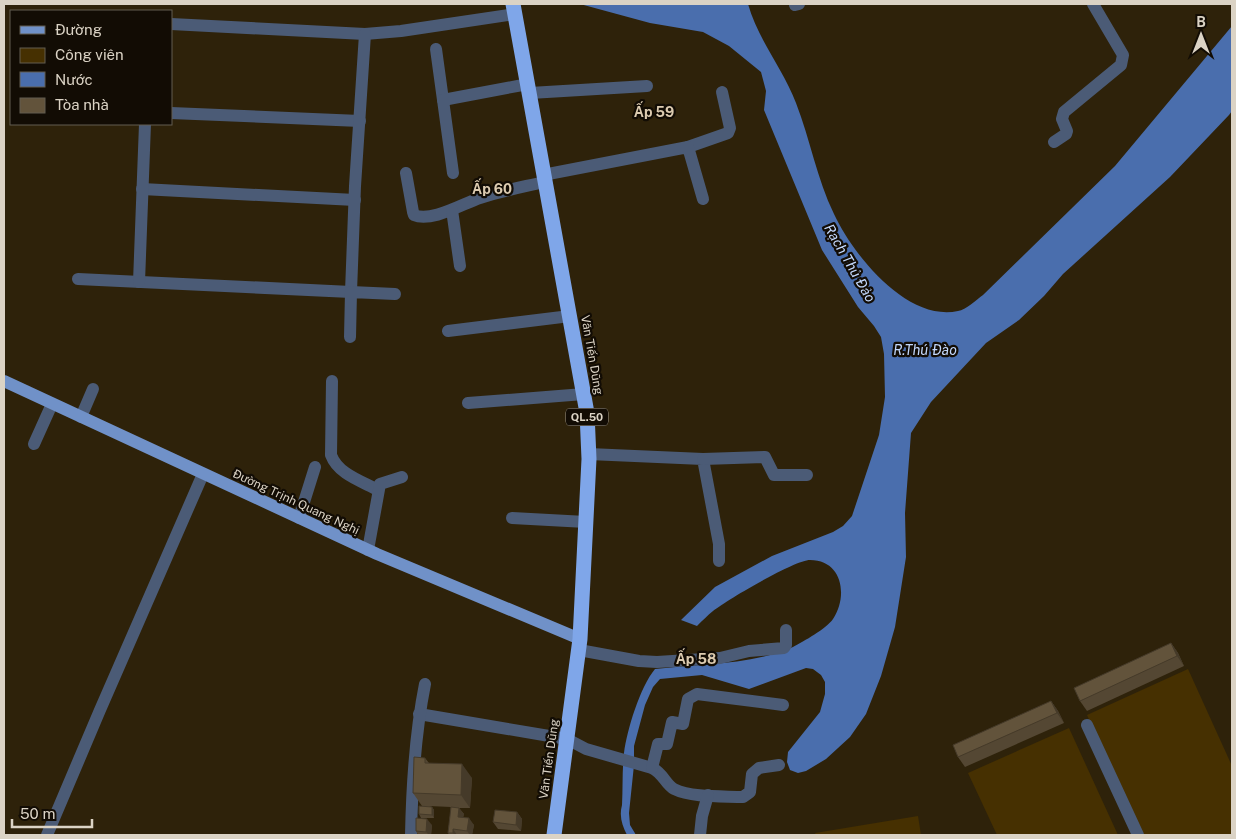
<svg xmlns="http://www.w3.org/2000/svg" width="1236" height="839" font-family="'Public Sans',sans-serif">
<style>
.green{fill:#463001}
.water{fill:#4a6ead}
.lines{fill:none;stroke-linecap:round;stroke-linejoin:round}
.minor{stroke:#4b5b76;stroke-width:12}
.major{stroke:#7091c8;stroke-width:12}
.highway{stroke:#7fa6e9;stroke-width:15}
.wall{fill:#544733}
.shaded-wall{fill:#453a29}
.building{fill:#62533b;stroke:#453a29}
.labels{text-anchor:middle;dominant-baseline:central;stroke-width:4.5;stroke-linejoin:round;paint-order:stroke}
.shield{fill:#120c04;stroke:#9f978b;stroke-width:1}
.shield-label{font-size:11px;font-weight:bold;fill:#dbd3c5}
.street-label{font-size:12px;fill:#dbd3c5;stroke:#120c04}
.neighbourhood-label{font-size:14px;font-weight:bold;fill:#dccbb0;stroke:#120c04}
.water-label{font-size:14px;font-style:italic;fill:#c3d8fc;stroke:#120c04}
</style>
<rect width="100%" height="100%" fill="#2e220a"/>
<g class="green">
<polygon points="1188,669 1232,766 1232,835 1142,835 1087,715"/>
<polygon points="1069,728 1118,835 997,835 968,773"/>
<polygon points="918,816 921,835 816,835 815,833"/>
</g>
<path class="water" d="M580,4h168c10,36 35,64 48,99 14,36 21,76 38,111 19,41 73,108 124,97 8,-1 18,-11 25,-16l132,-129 117,-140v85l-3,4 -59,62 -107,97 -19,22 -25,24 -33,23 -55,59 -20,31 -6,80 1,44 -11,70 -14,49 -15,38 -16,23 -24,22 -20,12 -8,2 -8,-3 -3,-8 1,-10 32,-40 5,-18v-12l-4,-7 -8,-6 -7,-1 -57,21 -47,-14 -42,4 -7,8 -8,18 -11,41v19l-5,48 1,12 6,10h-9c-5,-10 -8,-19 -5,-30 1,-17 0,-35 2,-52 3,-23 16,-66 31,-84 44,-5 97,-4 138,-22 11,-6 33,-18 40,-28 15,-22 10,-59 -23,-59 -15,0 -82,39 -97,51 -5,4 -11,10 -16,15l-16,-6 34,-33 57,-31 61,-24 10,-6 9,-10 27,-81 6,-38 -1,-43 -3,-17 -7,-11 -16,-19 -36,-57 -58,-140 2,-19 -5,-19 -32,-26 -26,-14 -53,-9z"/>
<g class="lines">
<g class="minor">
<polyline points="795,5 799,4"/>
<polyline points="171,24 365,34 401,31 515,14"/>
<polyline points="436,49 443,100"/>
<polyline points="530,93 647,86"/>
<polyline points="171,113 360,121"/>
<polyline points="1054,142 1066,134 1067,131 1062,119 1064,112 1121,65 1123,55 1093,4"/>
<polyline points="688,147 728,133 730,128 722,92"/>
<path d="M406,173l7,39 1,3c17,8 50,-12 66,-17 21,-7 43,-11 64,-16"/>
<polyline points="453,173 443,100 528,84"/>
<polyline points="543,175 688,147 703,199"/>
<polyline points="142,189 355,200"/>
<polyline points="452,210 460,266"/>
<polyline points="78,279 351,292 355,186 365,34"/>
<polyline points="139,282 145,124"/>
<polyline points="448,331 570,316"/>
<polyline points="350,337 351,292 395,294"/>
<path d="M332,381l-1,74c7,19 30,26 47,35"/>
<polyline points="468,403 584,394"/>
<polyline points="81,417 93,389"/>
<polyline points="34,444 52,404"/>
<polyline points="589,454 703,459 719,544 719,561"/>
<polyline points="703,459 765,457 774,475 807,475"/>
<polyline points="299,518 315,467"/>
<polyline points="512,518 586,522"/>
<polyline points="368,550 380,484 402,477"/>
<polyline points="579,650 639,661 657,662 720,658 749,651 784,648 786,645 786,630"/>
<path d="M419,714l148,25 19,10 66,19c11,5 14,17 22,21 18,9 49,7 69,8l7,-5 2,-18 7,-6 20,-3"/>
<polyline points="1087,725 1138,835"/>
<polyline points="652,768 658,744 667,744 672,722 683,724 688,699 697,694 783,705"/>
<polyline points="47,835 100,710 203,474"/>
<path d="M411,835c1,-51 4,-101 14,-151"/>
<polyline points="700,835 702,816 708,795"/>
</g>
<polyline class="major" points="4,381 377,554 580,639"/>
<polyline class="highway" points="513,4 587,413 589,459 580,639 554,835"/>
</g>
<g class="wall">
<polygon points="1171,643 1178,653 1184,666 1087,711 1080,701"/>
<polygon points="1051,701 1058,711 1064,723 965,767 958,757"/>
<polygon points="425,758 429,763 472,778 470,808 459,808 464,814 463,817 474,825 472,835 450,835 448,833 451,807 429,806 432,807 434,810 434,818 421,818 419,814 422,806 413,793"/>
<polygon points="517,812 522,819 521,831 498,829 493,822"/>
<polygon points="432,825 431,835 418,835 416,831"/>
</g>
<g class="shaded-wall">
<polygon points="1171,643 1178,653 1184,666 1177,656"/>
<polygon points="1051,701 1058,711 1064,723 1057,713"/>
<polygon points="462,764 472,778 470,808 461,795"/>
<polygon points="432,807 434,810 434,818 432,815"/>
<polygon points="459,808 464,814 462,824 458,817"/>
<polygon points="517,812 522,819 521,831 516,825"/>
<polygon points="469,818 474,825 472,835 470,835 467,831"/>
<polygon points="427,819 432,825 431,835 429,835 426,832"/>
<polygon points="453,829 457,835 454,835 453,833"/>
</g>
<g class="building">
<polygon points="1171,643 1177,656 1080,701 1074,688"/>
<polygon points="1051,701 1057,713 958,757 953,745"/>
<polygon points="414,757 425,758 425,763 462,764 461,795 413,793"/>
<polygon points="419,806 432,807 432,815 419,814"/>
<polygon points="451,807 459,808 458,817 469,818 467,831 453,829 453,833 448,833"/>
<polygon points="495,810 517,812 516,825 493,822"/>
<polygon points="416,818 427,819 426,832 416,831"/>
</g>
<g class="labels">
<rect class="shield" x="566" y="408.5" width="42" height="17" rx="4"/>
<g class="shield-label">
<text x="587" y="417">QL.50</text>
</g>
<g class="street-label">
<text transform="translate(592 355) rotate(80)">Văn Tiến Dũng</text>
<text transform="translate(296 502) rotate(25)">Đường Trịnh Quang Nghị</text>
<text transform="translate(549 759) rotate(-82)">Văn Tiến Dũng</text>
</g>
<g class="neighbourhood-label">
<text x="654" y="112">Ấp 59</text>
<text x="492" y="189">Ấp 60</text>
<text x="696" y="659">Ấp 58</text>
</g>
<g class="water-label">
<text transform="translate(850 263) rotate(60)">Rạch Thủ Đảo</text>
<text x="925" y="350">R.Thú Đào</text>
</g>
</g>
<rect width="1236" height="839" fill="none" stroke="#dbd3c5" stroke-width="10"/>
<rect x="10" y="10" width="162" height="115" fill="#120c04" stroke="#625c51"/>
<rect x="20" y="26" width="25" height="8" fill="#7091c8" stroke="#625c51"/>
<text x="55" y="35" font-size="15" fill="#dbd3c5">Đường</text>
<rect x="20" y="48" width="25" height="15" fill="#463001" stroke="#625c51"/>
<text x="55" y="60" font-size="15" fill="#dbd3c5">Công viên</text>
<rect x="20" y="72" width="25" height="15" fill="#4a6ead" stroke="#625c51"/>
<text x="55" y="85" font-size="15" fill="#dbd3c5">Nước</text>
<rect x="20" y="98" width="25" height="15" fill="#62533b" stroke="#625c51"/>
<text x="55" y="110" font-size="15" fill="#dbd3c5">Tòa nhà</text>
<g transform="translate(1201 35)" stroke="#120c04" stroke-width="4" paint-order="stroke">
<path d="M0-4L9 19L0 12L-9 19Z" fill="#dbd3c5"/>
<text y="-8" font-size="14" font-weight="bold" text-anchor="middle" fill="#dbd3c5">B</text>
</g>
<path d="M12 819v8h80v-8" fill="none" stroke="#dbd3c5" stroke-width="2.5"/>
<text x="20" y="819" font-size="15" fill="#dbd3c5" stroke="#120c04" stroke-width="4" paint-order="stroke">50 m</text>
</svg>
